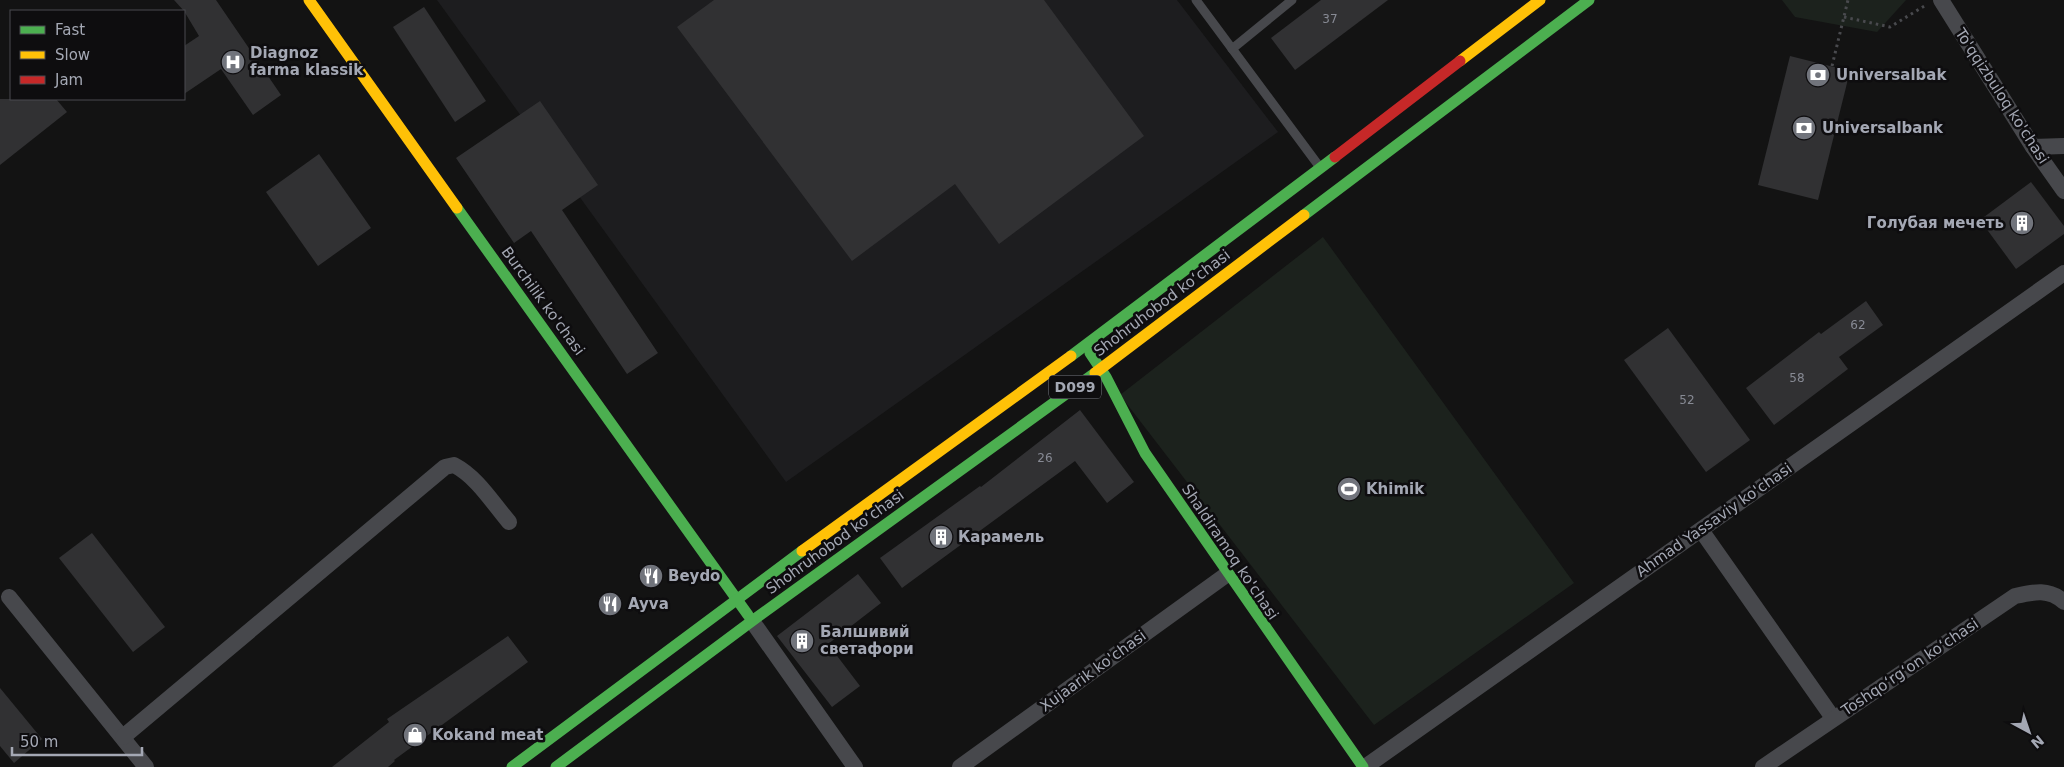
<svg xmlns="http://www.w3.org/2000/svg" width="2064" height="767" font-family="'DejaVu Sans',sans-serif">
<style>
.built{fill:#1d1d1f}
.green{fill:#1c221d}
.building{fill:#313133}
.lines{fill:none;stroke-linecap:round;stroke-linejoin:round}
.path{stroke:#494a4e;stroke-width:3;stroke-dasharray:2.5 4;stroke-linecap:butt}
.lane{stroke:#47484c;stroke-width:9}
.street{stroke:#47484c;stroke-width:16}
.fast{stroke:#4caf50;stroke-width:11}
.slow{stroke:#ffc107;stroke-width:11}
.jam{stroke:#c62828;stroke-width:11}
.labels{text-anchor:middle;dominant-baseline:central;stroke-width:5;stroke-linejoin:round;paint-order:stroke}
.number-label{font-size:12px;fill:#878a94}
.shield{fill:#0e0d0f;stroke:#777a82;stroke-width:1}
.shield-label{font-size:14px;font-weight:bold;fill:#a4a8b4}
.poi-label{font-size:15px;font-weight:bold;fill:#a4a8b4;stroke:#0e0d0f;text-anchor:start}
.street-label{font-size:15px;fill:#a4a8b4;stroke:#0e0d0f}
</style>
<rect width="100%" height="100%" fill="#131313"/>
<polygon class="built" points="437,0 1177,0 1278,132 786,482"/>
<g class="green">
<polygon points="1782,0 1906,0 1877,32 1795,17"/>
<polygon points="1323,237 1574,583 1374,725 1120,395"/>
</g>
<g class="building">
<polygon points="174,0 216,0 281,95 253,115 221,69 184,94 184,46 199,36 184,11"/>
<polygon points="714,0 1044,0 1144,136 999,244 955,184 852,261 677,27"/>
<polygon points="1321,0 1388,0 1295,70 1271,38"/>
<polygon points="424,7 486,101 455,122 393,27"/>
<polygon points="1790,56 1850,71 1818,200 1758,185"/>
<polygon points="0,99 56,99 67,112 0,165"/>
<polygon points="540,101 598,185 562,210 658,353 627,374 531,231 514,243 456,158"/>
<polygon points="319,154 371,228 318,266 266,192"/>
<polygon points="2031,182 2064,226 2064,234 2016,269 1980,220"/>
<polygon points="1866,301 1883,325 1839,357 1848,369 1774,425 1746,388 1819,332 1821,334"/>
<polygon points="1668,328 1750,440 1706,472 1624,360"/>
<polygon points="1080,410 1134,482 1107,503 1075,461 902,588 880,558 980,486 981,487"/>
<polygon points="92,533 165,627 133,652 59,558"/>
<polygon points="858,574 881,603 828,644 860,686 832,707 777,636"/>
<polygon points="508,636 528,662 394,760 395,761 388,767 332,767 389,722 387,719"/>
<polygon points="0,688 42,739 14,763 0,746"/>
</g>
<g class="lines">
<g class="path">
<polyline points="1844,17 1890,27 1926,5"/>
<polyline points="1832,66 1848,0"/>
</g>
<g class="lane">
<polyline points="1196,0 1319,166"/>
<polyline points="1232,49 1292,0"/>
</g>
<g class="street">
<polyline points="1941,0 2033,147 2064,191"/>
<polyline points="2033,147 2064,146"/>
<polyline points="1701,530 1833,718"/>
<polyline points="9,597 146,767"/>
<polyline points="752,621 855,767"/>
<path d="M123,737l322,-270 9,-2c23,12 38,37 55,57"/>
<polyline points="960,767 1226,575"/>
<polyline points="1365,767 2064,273"/>
<path d="M1763,767l252,-171c18,-4 34,-8 49,6"/>
</g>
<g class="fast">
<polyline points="457,208 748,615"/>
<polyline points="1304,215 1589,0"/>
<polyline points="1090,353 1106,377 1145,453 1363,767"/>
<polyline points="1071,356 1335,157"/>
<polyline points="512,767 802,551"/>
<polyline points="556,767 752,621 1095,373"/>
</g>
<g class="slow">
<polyline points="309,0 457,208"/>
<polyline points="1460,61 1540,0"/>
<polyline points="1095,373 1304,215"/>
<polyline points="802,551 1071,356"/>
</g>
<polyline class="jam" points="1335,157 1460,61"/>
</g>
<defs>
<g id="hospital-disc" transform="scale(1.25)"><circle r="9.5" fill="#71747c" stroke="#0e0d0f"/><path d="M-5-5h3v3.5h4V-5h3V5h-3V1.5h-4V5h-3Z" fill="#fff"/></g>
<g id="bank-disc" transform="scale(1.25)"><circle r="9.5" fill="#71747c" stroke="#0e0d0f"/><path d="M-6-4H6V4H-6ZM0-2.3a2.3 2.3 0 1 0 0 4.6a2.3 2.3 0 1 0 0-4.6Z" fill="#fff"/></g>
<g id="building-disc" transform="scale(1.25)"><circle r="9.5" fill="#71747c" stroke="#0e0d0f"/><path d="M-4-6H4V6H1V3H-1V6H-4ZM-2.5-4.3h1.7v1.8h-1.7ZM.8-4.3h1.7v1.8H.8ZM-2.5-1h1.7V.8h-1.7ZM.8-1h1.7V.8H.8Z" fill="#fff"/></g>
<g id="stadium-disc" transform="scale(1.25)"><circle r="9.5" fill="#71747c" stroke="#0e0d0f"/><path d="M0-5a6.5 5 0 1 0 0 10a6.5 5 0 1 0 0-10ZM-3.5-1.8h7v3.6h-7Z" fill="#fff"/></g>
<g id="restaurant-disc" transform="scale(1.25)"><circle r="9.5" fill="#71747c" stroke="#0e0d0f"/><path d="M-5-6h1v4h1v-4h1v4h1v-4h1v5L-1.5 .5V6h-2V.5L-5-1ZM5-6V6H3V1.5H1.5Q1.5-4 5-6Z" fill="#fff"/></g>
<g id="shop-disc" transform="scale(1.25)"><circle r="9.5" fill="#71747c" stroke="#0e0d0f"/><path d="M-5-2.5h2.3a2.7 3.5 0 0 1 5.4 0H5L5.5 6h-11ZM-1.5-2.5h3a1.5 2.3 0 0 0-3 0Z" fill="#fff"/></g>
</defs>
<g fill-rule="evenodd">
<use href="#hospital-disc" x="233" y="62"/>
<use href="#bank-disc" x="1818" y="75"/>
<use href="#bank-disc" x="1804" y="128"/>
<use href="#building-disc" x="2022" y="223"/>
<use href="#stadium-disc" x="1349" y="489"/>
<use href="#building-disc" x="941" y="537"/>
<use href="#restaurant-disc" x="651" y="576"/>
<use href="#restaurant-disc" x="610" y="604"/>
<use href="#building-disc" x="802" y="641"/>
<use href="#shop-disc" x="415" y="735"/>
</g>
<g class="labels">
<g class="number-label">
<text x="1330" y="19">37</text>
<text x="1858" y="325">62</text>
<text x="1797" y="378">58</text>
<text x="1687" y="400">52</text>
<text x="1045" y="458">26</text>
</g>
<rect class="shield" x="1049" y="375.5" width="52" height="23" rx="4"/>
<g class="shield-label">
<text x="1075" y="387">D099</text>
</g>
<g class="poi-label">
<text x="250" y="53">Diagnoz<tspan x="250" dy="17">farma klassik</tspan></text>
<text x="1836" y="75">Universalbak</text>
<text x="1822" y="128">Universalbank</text>
<text x="2004" y="223" text-anchor="end">Голубая мечеть</text>
<text x="1366" y="489">Khimik</text>
<text x="958" y="537">Карамель</text>
<text x="668" y="576">Beydo</text>
<text x="628" y="604">Ayva</text>
<text x="820" y="632">Балшивий<tspan x="820" dy="17">светафори</tspan></text>
<text x="432" y="735">Kokand meat</text>
</g>
<g class="street-label">
<text transform="translate(2002 96) rotate(57)">To'qqizbuloq ko'chasi</text>
<text transform="translate(543 301) rotate(54)">Burchilik ko'chasi</text>
<text transform="translate(1162 303) rotate(-37)">Shohruhobod koʻchasi</text>
<text transform="translate(1714 520) rotate(-35)">Ahmad Yassaviy ko'chasi</text>
<text transform="translate(835 542) rotate(-36)">Shohruhobod koʻchasi</text>
<text transform="translate(1230 552) rotate(56)">Shaldiramoq ko'chasi</text>
<text transform="translate(1910 667) rotate(-34)">Toshqoʻrgʻon koʻchasi</text>
<text transform="translate(1093 671) rotate(-36)">Xujaarik ko'chasi</text>
</g>
</g>
<rect x="10" y="10" width="175" height="90" fill="#0e0d0f" stroke="#4a4b51"/>
<rect x="20" y="26" width="25" height="8" fill="#4caf50" stroke="#4a4b51"/>
<text x="55" y="35" font-size="15" fill="#a4a8b4">Fast</text>
<rect x="20" y="51" width="25" height="8" fill="#ffc107" stroke="#4a4b51"/>
<text x="55" y="60" font-size="15" fill="#a4a8b4">Slow</text>
<rect x="20" y="76" width="25" height="8" fill="#c62828" stroke="#4a4b51"/>
<text x="55" y="85" font-size="15" fill="#a4a8b4">Jam</text>
<g transform="translate(2029 732) rotate(140)" stroke="#0e0d0f" stroke-width="4" paint-order="stroke">
<path d="M0-4L9 19L0 12L-9 19Z" fill="#a4a8b4"/>
<text y="-8" font-size="14" font-weight="bold" text-anchor="middle" fill="#a4a8b4">N</text>
</g>
<path d="M12 747v8h130v-8" fill="none" stroke="#a4a8b4" stroke-width="2.5"/>
<text x="20" y="747" font-size="15" fill="#a4a8b4" stroke="#0e0d0f" stroke-width="4" paint-order="stroke">50 m</text>
</svg>
